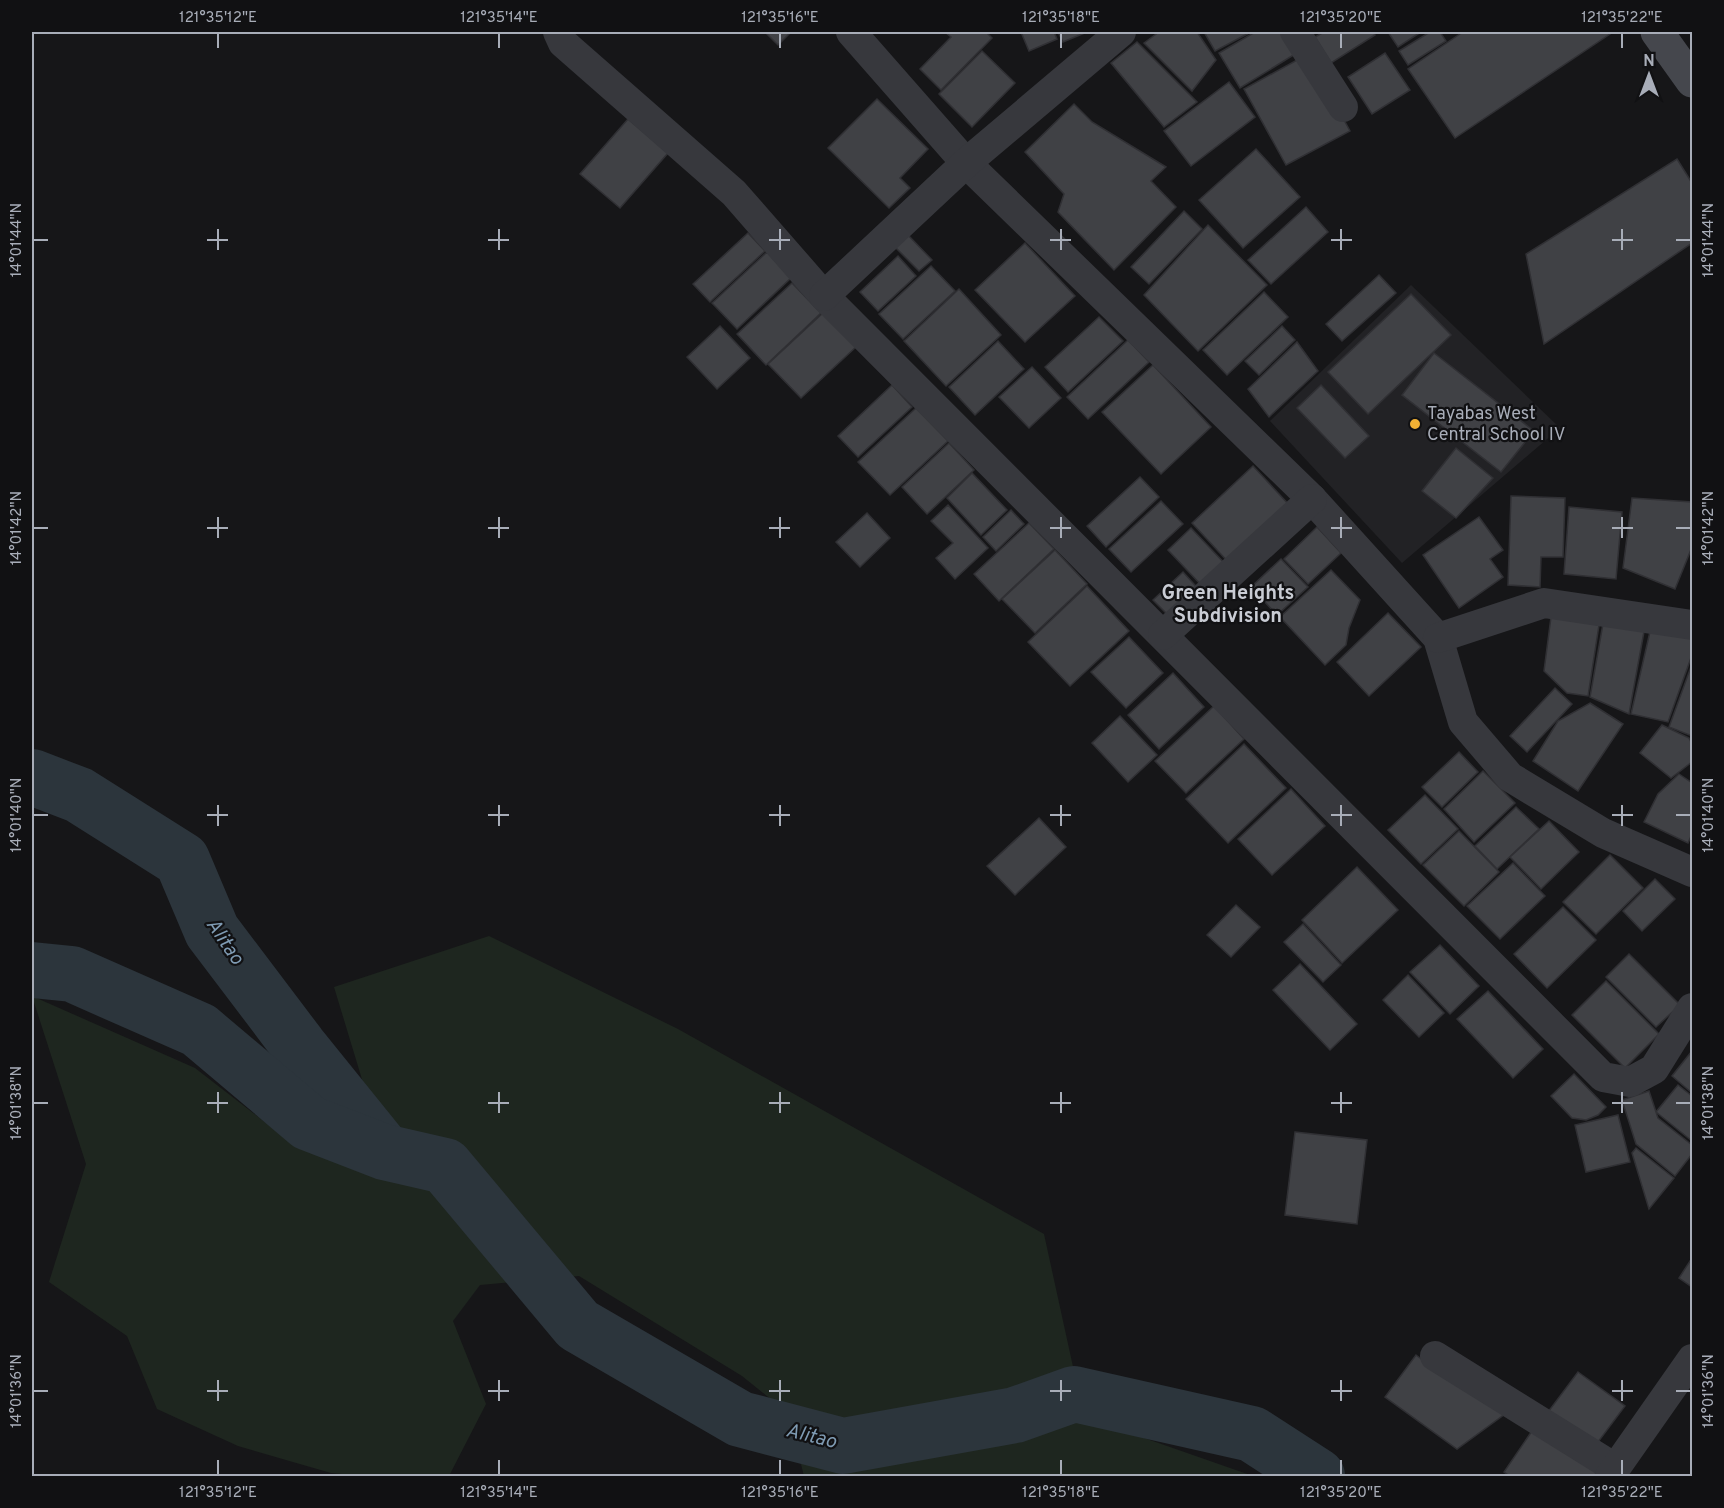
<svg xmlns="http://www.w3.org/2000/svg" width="1724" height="1508" font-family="Overpass,sans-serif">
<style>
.built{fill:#222225}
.green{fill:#1e261f}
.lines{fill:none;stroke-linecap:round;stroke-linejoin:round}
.river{stroke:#2c353c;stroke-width:56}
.building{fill:#404145;stroke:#303034;stroke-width:1.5}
.street{stroke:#37383d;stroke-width:30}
.secondary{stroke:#45474d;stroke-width:33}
.ticks{fill:none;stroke:#a8adb8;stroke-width:2}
.poi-dot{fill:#f2b134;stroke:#111113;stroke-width:2}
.labels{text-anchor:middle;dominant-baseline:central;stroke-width:4.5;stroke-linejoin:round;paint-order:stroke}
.poi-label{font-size:18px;fill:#a8adb8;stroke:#111113;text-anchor:start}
.neighbourhood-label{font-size:20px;font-weight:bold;fill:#c9ccd4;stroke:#111113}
.water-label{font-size:20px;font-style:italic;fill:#7f9bb3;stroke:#111113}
.neatline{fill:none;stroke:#a8adb8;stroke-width:2}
.ticks-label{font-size:15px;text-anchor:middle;fill:#a8adb8}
</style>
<rect width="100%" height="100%" fill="#161618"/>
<polygon class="built" points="1411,285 1560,428 1402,563 1270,421"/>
<polygon class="green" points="489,936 678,1029 1044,1234 1084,1417 1253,1476 804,1476 788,1413 742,1376 579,1276 480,1285 453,1321 486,1404 449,1476 364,1476 331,1473 238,1446 157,1409 127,1336 49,1282 86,1164 32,996 195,1068 284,1137 384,1152 334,987"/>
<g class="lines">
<g class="river">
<polyline points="32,777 79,795 182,860 212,931 299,1046 383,1150"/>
<polyline points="32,970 72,974 199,1030 309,1123 384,1152 445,1166 578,1325 740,1419 843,1446 1015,1415 1074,1394 1252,1434 1317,1476"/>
</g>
</g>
<g class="building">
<polygon points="765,32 791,32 778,45"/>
<polygon points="945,32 986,32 992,38 941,90 920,69 951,37"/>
<polygon points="1021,32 1054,32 1057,39 1029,51"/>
<polygon points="1058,32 1087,32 1063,42"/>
<polygon points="1159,32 1197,32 1216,60 1192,91 1144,43"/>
<polygon points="1204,32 1251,32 1215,51"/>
<polygon points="1255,32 1288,32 1300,51 1240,88 1219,53"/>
<polygon points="1324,32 1373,32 1375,35 1331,63 1315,37"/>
<polygon points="1388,32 1421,32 1398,47"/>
<polygon points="1430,32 1440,32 1446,41 1408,65 1399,51"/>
<polygon points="1463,32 1613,32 1455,138 1408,69"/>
<polygon points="1137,42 1197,102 1164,127 1111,63"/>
<polygon points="982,51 1015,83 972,127 939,94"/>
<polygon points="1385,53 1410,90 1372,114 1348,77"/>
<polygon points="1308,54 1350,131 1286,165 1244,89"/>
<polygon points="1229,82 1255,117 1191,166 1164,131"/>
<polygon points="877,99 928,149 900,178 910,188 889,208 828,148"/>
<polygon points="1074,104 1092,122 1166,167 1151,181 1176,207 1114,270 1058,212 1064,194 1025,152"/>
<polygon points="628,119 668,153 620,208 580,174"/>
<polygon points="1256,149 1300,197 1243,248 1199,200"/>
<polygon points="1677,159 1692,183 1692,243 1544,344 1526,254"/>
<polygon points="1306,207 1328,232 1271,284 1248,260"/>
<polygon points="1184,211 1202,229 1149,284 1131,267"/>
<polygon points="1208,225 1267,285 1198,351 1144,295"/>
<polygon points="748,233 765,251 710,302 693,284"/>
<polygon points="907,234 932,260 919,271 894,246"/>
<polygon points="1025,243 1075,296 1025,342 975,290"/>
<polygon points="767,252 791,278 737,329 712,303"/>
<polygon points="898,256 916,276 878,311 860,292"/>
<polygon points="931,266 955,291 903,339 879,314"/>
<polygon points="1379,275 1396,293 1342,341 1326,324"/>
<polygon points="792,283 821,313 766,365 737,334"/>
<polygon points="959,289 1001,335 946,386 904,341"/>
<polygon points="1264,292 1288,317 1227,375 1203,350"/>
<polygon points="1411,294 1451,335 1368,414 1328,372"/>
<polygon points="824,312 857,346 801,398 768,364"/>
<polygon points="1099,317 1123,341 1068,392 1045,367"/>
<polygon points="720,326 750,358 717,389 687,357"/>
<polygon points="1282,326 1295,340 1259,375 1245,361"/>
<polygon points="1128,340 1149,362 1088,419 1067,397"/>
<polygon points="998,341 1024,369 975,415 949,387"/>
<polygon points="1297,342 1318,371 1269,417 1248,389"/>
<polygon points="1434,353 1534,431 1501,472 1402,395"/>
<polygon points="1153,365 1211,427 1161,474 1102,412"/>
<polygon points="1032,367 1061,398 1029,428 999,397"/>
<polygon points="892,385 912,407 858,457 838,436"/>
<polygon points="1321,385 1369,436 1345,458 1297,408"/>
<polygon points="916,408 948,441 890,495 858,462"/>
<polygon points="949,443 974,470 927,514 902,487"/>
<polygon points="1456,448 1493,478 1456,518 1422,491"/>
<polygon points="1253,466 1292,508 1231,565 1192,523"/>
<polygon points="972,473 1007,510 981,535 947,498"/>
<polygon points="1140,477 1159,497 1106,547 1087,526"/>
<polygon points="1511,496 1565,498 1563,557 1541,557 1540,587 1508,585"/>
<polygon points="1632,498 1692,502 1692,547 1675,589 1623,568"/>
<polygon points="1161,501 1183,524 1131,572 1109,549"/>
<polygon points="948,505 988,548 955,579 936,558 953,543 931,521"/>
<polygon points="1569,507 1622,512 1616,579 1564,574"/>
<polygon points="1011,510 1024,524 996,551 983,537"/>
<polygon points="867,513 890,538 860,567 836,542"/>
<polygon points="1479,517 1503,550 1490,559 1503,577 1459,608 1423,555"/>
<polygon points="1029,523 1054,549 999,601 974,574"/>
<polygon points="1317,527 1341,553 1308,584 1284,559"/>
<polygon points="1191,528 1228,567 1204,588 1168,550"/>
<polygon points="1055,550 1087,584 1035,633 1002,599"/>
<polygon points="1281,559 1308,587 1277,615 1251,587"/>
<polygon points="1331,570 1360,600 1349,628 1346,645 1325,665 1280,617"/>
<polygon points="1183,572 1202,593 1173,620 1153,600"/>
<polygon points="1087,586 1129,631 1070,686 1028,642"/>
<polygon points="1388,613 1421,647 1369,696 1337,662"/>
<polygon points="1551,617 1599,625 1588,696 1567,693 1544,671"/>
<polygon points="1604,618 1645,626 1629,714 1590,697"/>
<polygon points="1652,623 1692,635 1692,655 1668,722 1631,714"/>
<polygon points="1129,637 1163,673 1126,708 1091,672"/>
<polygon points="1692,664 1692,736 1669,727"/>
<polygon points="1173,673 1204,707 1159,749 1128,715"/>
<polygon points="1555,688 1572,704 1527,752 1510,736"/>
<polygon points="1590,703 1623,724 1578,791 1533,761 1558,721"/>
<polygon points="1214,706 1244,739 1186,793 1155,761"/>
<polygon points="1120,716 1157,755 1128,782 1092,743"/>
<polygon points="1662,725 1689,738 1692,744 1692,762 1671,778 1640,753"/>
<polygon points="1244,744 1286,788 1228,843 1186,799"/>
<polygon points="1459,752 1478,772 1442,807 1422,787"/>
<polygon points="1483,771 1515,803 1474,842 1444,809"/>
<polygon points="1679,774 1692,783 1692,834 1688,843 1644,822 1658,794"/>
<polygon points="1291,789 1325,826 1272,875 1238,839"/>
<polygon points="1425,795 1458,829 1421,864 1388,830"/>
<polygon points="1516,807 1539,829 1497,869 1475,846"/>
<polygon points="1039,818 1066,847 1015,895 987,866"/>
<polygon points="1549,821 1579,852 1541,889 1510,857"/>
<polygon points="1459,831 1499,872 1464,906 1423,865"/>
<polygon points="1610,855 1643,888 1596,934 1563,902"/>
<polygon points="1513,863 1545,896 1500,939 1467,906"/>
<polygon points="1357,867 1398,910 1342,963 1302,920"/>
<polygon points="1655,879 1675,899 1642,931 1623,911"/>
<polygon points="1236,905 1260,927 1231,957 1207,935"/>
<polygon points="1563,907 1596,940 1547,988 1514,954"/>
<polygon points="1303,924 1341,965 1323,982 1284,942"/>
<polygon points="1440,945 1479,986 1450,1014 1410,972"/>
<polygon points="1629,954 1680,1005 1656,1027 1606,977"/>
<polygon points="1300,964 1357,1024 1330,1050 1273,990"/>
<polygon points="1408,975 1444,1013 1419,1037 1383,1000"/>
<polygon points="1606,981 1659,1034 1625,1068 1572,1015"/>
<polygon points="1488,991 1543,1049 1513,1078 1457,1019"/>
<polygon points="1692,1051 1692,1093 1672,1076"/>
<polygon points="1574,1074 1606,1107 1598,1115 1586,1120 1572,1118 1551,1096"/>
<polygon points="1678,1085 1692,1096 1692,1141 1656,1112"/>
<polygon points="1649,1091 1658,1118 1692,1145 1692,1154 1675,1176 1636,1144 1622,1100"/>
<polygon points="1618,1115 1630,1162 1586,1172 1575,1125"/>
<polygon points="1295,1132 1367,1140 1357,1224 1285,1215"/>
<polygon points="1636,1148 1674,1178 1649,1209 1632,1153"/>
<polygon points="1692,1258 1692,1287 1679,1278"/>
<polygon points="1416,1355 1445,1377 1505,1414 1457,1449 1385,1397"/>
<polygon points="1578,1372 1625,1406 1595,1446 1548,1412"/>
<polygon points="1534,1428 1598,1471 1594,1476 1510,1476 1504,1472"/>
</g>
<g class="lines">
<g class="street">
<polyline points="558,32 563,43 734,193 824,296 1603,1077 1630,1082 1654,1069 1692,1008"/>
<polyline points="851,32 966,163 1312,499 1438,638 1463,722 1510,777 1603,833 1692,872"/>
<polyline points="1295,32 1343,107"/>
<polyline points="824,296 966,163 1121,32"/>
<polyline points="1163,635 1312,499"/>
<polyline points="1438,638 1544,603 1692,625"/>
<polyline points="1435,1356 1615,1468"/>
<polyline points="1610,1476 1692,1359"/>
</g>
<polyline class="secondary" points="1657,32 1692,81"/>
</g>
<path class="ticks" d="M218,33v15M499,33v15M780,33v15M1061,33v15M1341,33v15M1622,33v15M218,229v21M499,229v21M780,229v21M1061,229v21M1341,229v21M1622,229v21M33,240h15M207,240h21M488,240h21M769,240h21M1050,240h21M1331,240h21M1612,240h21M1676,240h15M218,517v21M499,517v21M780,517v21M1061,517v21M1341,517v21M1622,517v21M33,528h15M207,528h21M488,528h21M769,528h21M1050,528h21M1331,528h21M1612,528h21M1676,528h15M218,805v21M499,805v21M780,805v21M1061,805v21M1341,805v21M1622,805v21M33,815h15M207,815h21M488,815h21M769,815h21M1050,815h21M1331,815h21M1612,815h21M1676,815h15M218,1092v21M499,1092v21M780,1092v21M1061,1092v21M1341,1092v21M1622,1092v21M33,1103h15M207,1103h21M488,1103h21M769,1103h21M1050,1103h21M1331,1103h21M1612,1103h21M1676,1103h15M218,1380v21M499,1380v21M780,1380v21M1061,1380v21M1341,1380v21M1622,1380v21M33,1391h15M207,1391h21M488,1391h21M769,1391h21M1050,1391h21M1331,1391h21M1612,1391h21M1676,1391h15M218,1460v15M499,1460v15M780,1460v15M1061,1460v15M1341,1460v15M1622,1460v15"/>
<circle class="poi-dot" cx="1415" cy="424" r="6"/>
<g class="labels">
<g class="poi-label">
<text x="1427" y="414">Tayabas West<tspan x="1427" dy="21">Central School IV</tspan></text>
</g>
<g class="neighbourhood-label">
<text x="1228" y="594">Green Heights<tspan x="1228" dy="23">Subdivision</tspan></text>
</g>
<g class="water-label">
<text transform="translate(224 942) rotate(56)">Alitao</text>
<text transform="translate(811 1437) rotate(14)">Alitao</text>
</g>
</g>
<rect width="1724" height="1508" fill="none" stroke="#111113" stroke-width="66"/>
<g transform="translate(1649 75)" stroke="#111113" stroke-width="4.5" paint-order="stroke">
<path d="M0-4.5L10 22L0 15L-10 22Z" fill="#a8adb8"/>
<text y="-9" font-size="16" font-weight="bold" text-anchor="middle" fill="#a8adb8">N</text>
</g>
<rect x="33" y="33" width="1658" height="1442" class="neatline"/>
<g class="ticks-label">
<text x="218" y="22">121°35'12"E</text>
<text x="499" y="22">121°35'14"E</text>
<text x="780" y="22">121°35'16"E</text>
<text x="1061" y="22">121°35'18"E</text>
<text x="1341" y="22">121°35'20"E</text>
<text x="1622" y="22">121°35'22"E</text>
<text transform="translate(16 240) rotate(-90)" y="5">14°01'44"N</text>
<text transform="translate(1708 240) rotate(-90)" y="5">14°01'44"N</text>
<text transform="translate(16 528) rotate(-90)" y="5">14°01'42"N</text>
<text transform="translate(1708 528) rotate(-90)" y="5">14°01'42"N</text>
<text transform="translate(16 815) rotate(-90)" y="5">14°01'40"N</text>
<text transform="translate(1708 815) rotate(-90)" y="5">14°01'40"N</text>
<text transform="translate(16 1103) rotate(-90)" y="5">14°01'38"N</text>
<text transform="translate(1708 1103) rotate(-90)" y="5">14°01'38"N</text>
<text transform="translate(16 1391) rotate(-90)" y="5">14°01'36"N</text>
<text transform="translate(1708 1391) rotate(-90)" y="5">14°01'36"N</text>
<text x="218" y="1497">121°35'12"E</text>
<text x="499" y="1497">121°35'14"E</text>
<text x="780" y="1497">121°35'16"E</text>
<text x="1061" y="1497">121°35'18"E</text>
<text x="1341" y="1497">121°35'20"E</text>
<text x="1622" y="1497">121°35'22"E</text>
</g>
</svg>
